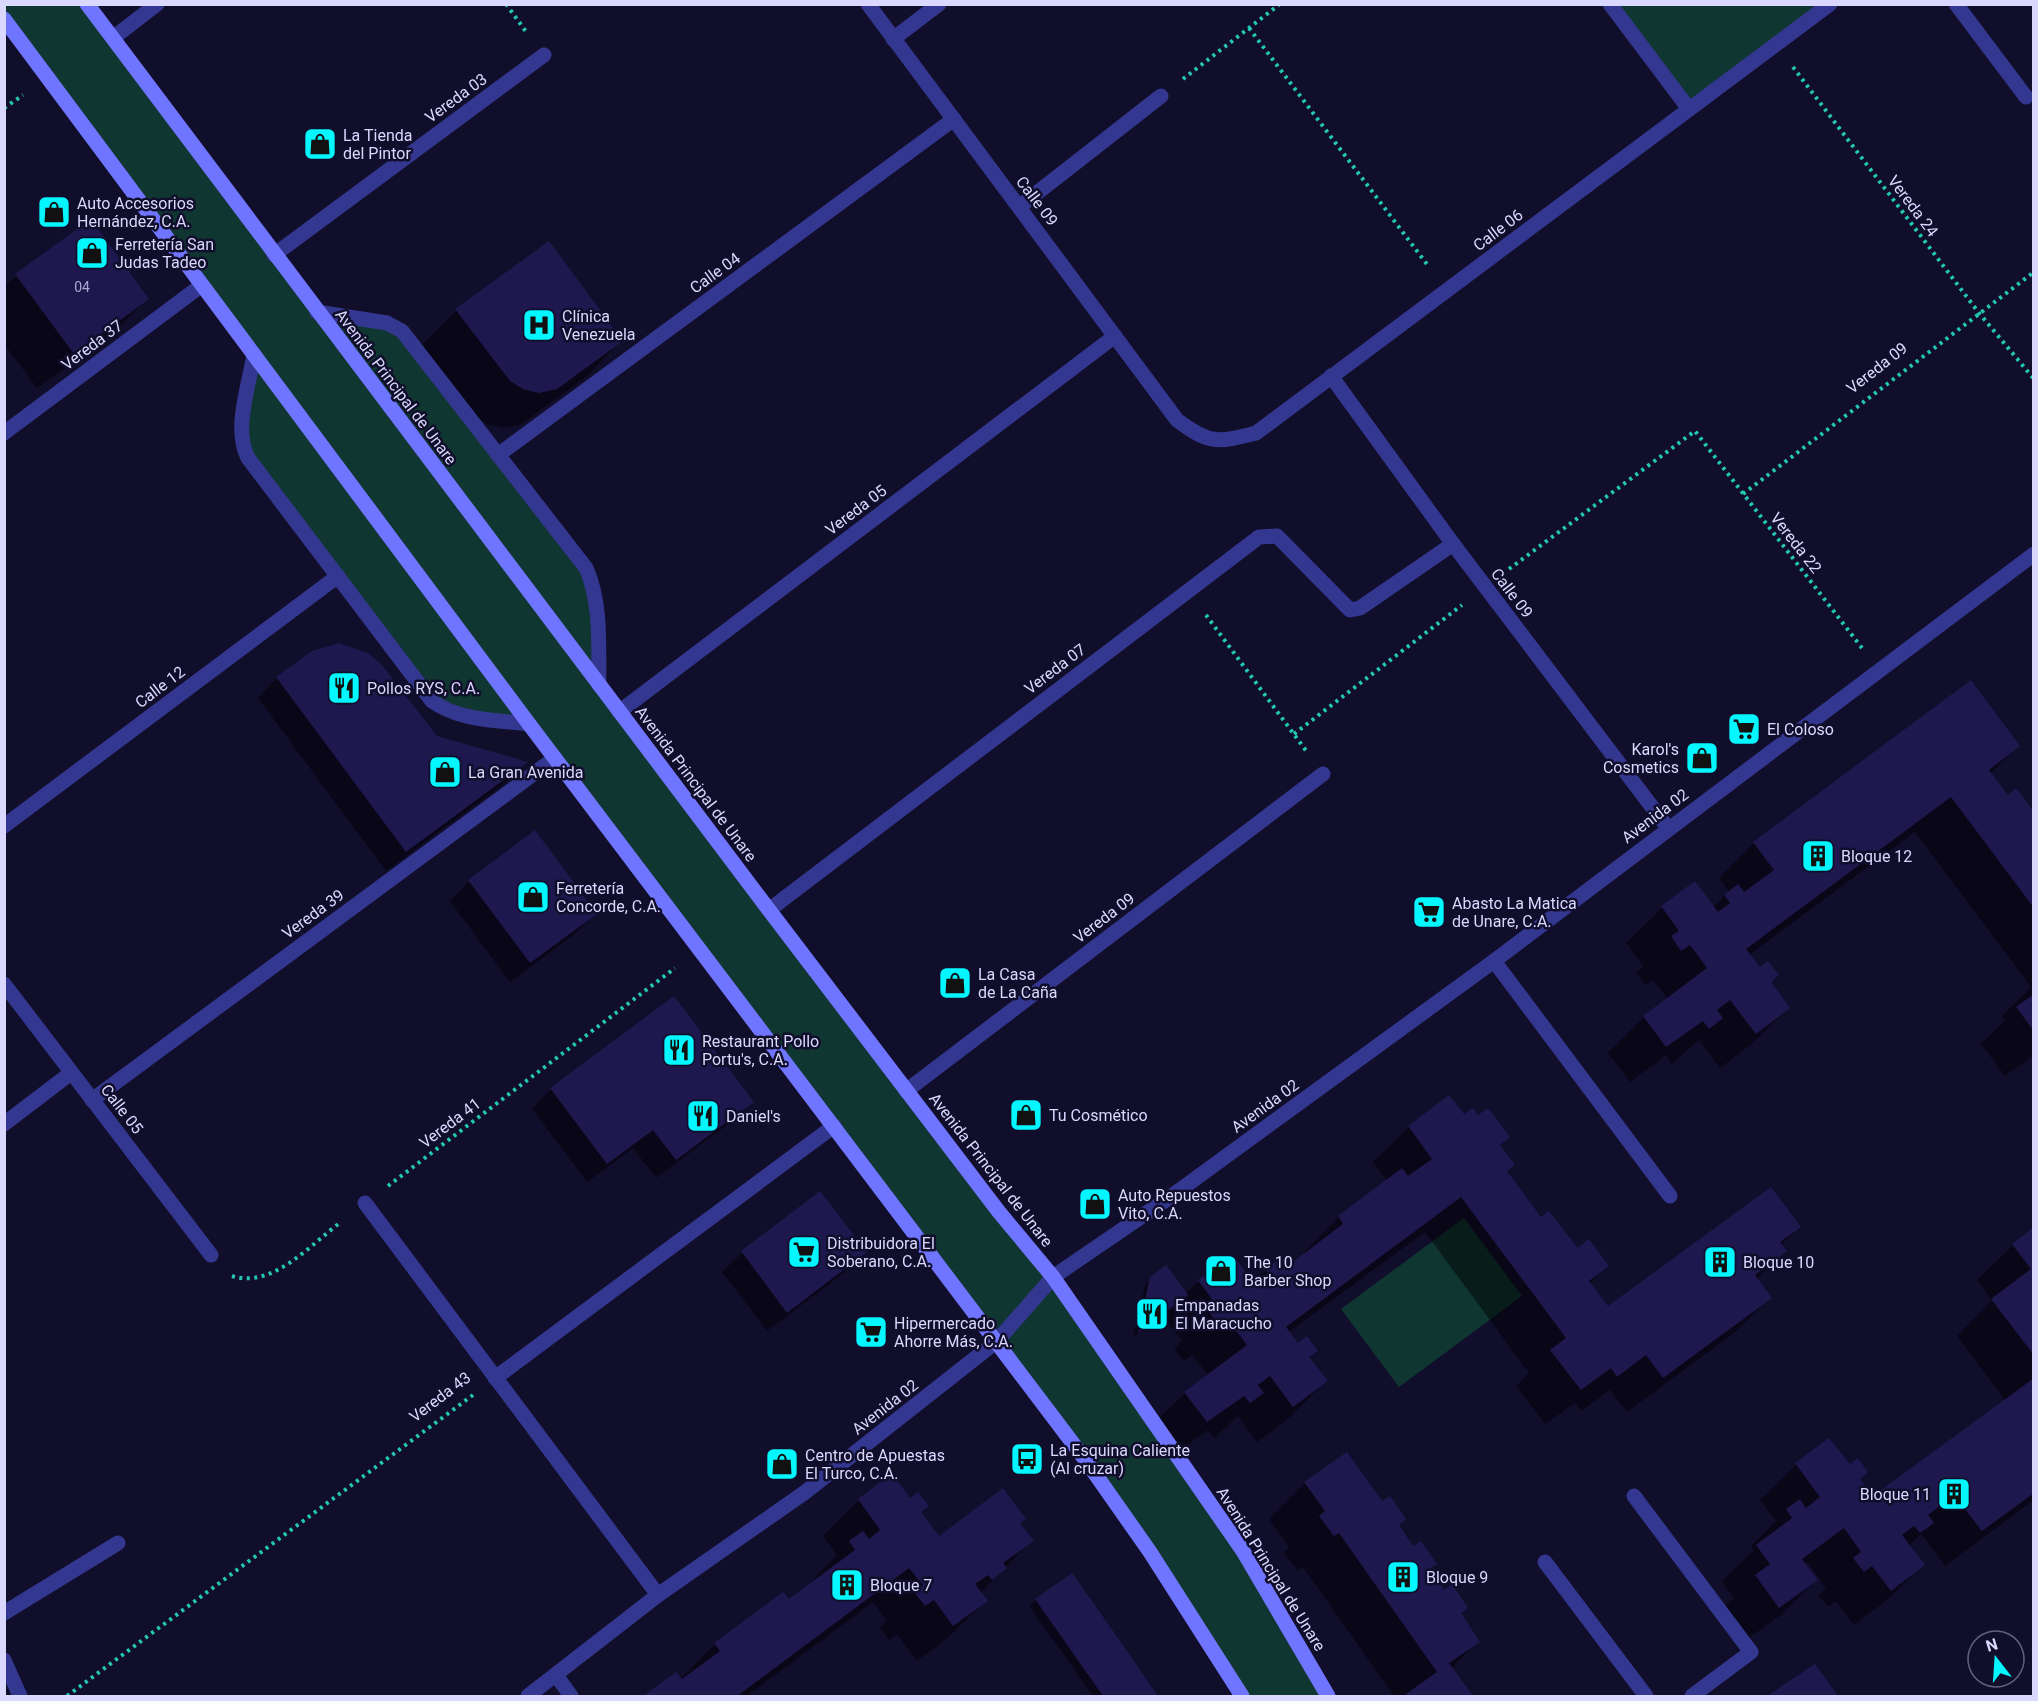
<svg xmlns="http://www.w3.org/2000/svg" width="2038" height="1701" font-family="Roboto,sans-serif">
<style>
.green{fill:#103632}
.shadow{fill:#0007}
.building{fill:#1f184e}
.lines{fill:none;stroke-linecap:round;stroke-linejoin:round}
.path{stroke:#23c8b4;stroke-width:4;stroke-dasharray:3 4.5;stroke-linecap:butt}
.lane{stroke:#34378f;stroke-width:15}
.street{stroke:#34378f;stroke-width:15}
.secondary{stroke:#6f75ff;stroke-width:15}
.labels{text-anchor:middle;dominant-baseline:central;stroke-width:5;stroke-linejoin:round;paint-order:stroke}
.number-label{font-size:14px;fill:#aba8d3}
.street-label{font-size:16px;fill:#dad8ff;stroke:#110e2b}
.poi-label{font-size:16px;fill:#dad8ff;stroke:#110e2b;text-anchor:start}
</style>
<rect width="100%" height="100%" fill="#110e2b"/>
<g class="green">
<polygon points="5,5 87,5 317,312 387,323 586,568 599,685 999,1212 1243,1551 1328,1696 1242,1696 1150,1552 529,724 447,712 242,446 254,354 5,19"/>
<polygon points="1610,5 1830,5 1689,109"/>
<polygon points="1464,1218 1522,1296 1399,1387 1341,1309"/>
</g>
<g class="shadow">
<polygon points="90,221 147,299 111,335 37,388 4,344 4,287 16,276"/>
<polygon points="456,311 621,341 586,377 520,425 503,428 487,424 475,417 421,346"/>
<polygon points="313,653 436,738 525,763 506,782 386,871 258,698 277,678"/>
<polygon points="2018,746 1990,774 2007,797 2034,814 2034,1055 2005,1076 1981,1044 2005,1020 2002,1016 2031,987 1915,832 1749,955 1788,1008 1753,1043 1720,1068 1699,1040 1672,1064 1666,1055 1630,1082 1608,1053 1644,1017 1668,999 1653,980 1645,985 1636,973 1643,966 1626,943 1662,908 1695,883 1713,907 1729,892 1719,878 1754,843"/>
<polygon points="469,881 595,914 576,933 510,982 450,901"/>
<polygon points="551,1089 752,1102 732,1121 656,1178 633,1148 587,1182 532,1109"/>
<polygon points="1464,1116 1478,1117 1508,1137 1499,1146 1513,1165 1506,1173 1541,1219 1577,1251 1607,1266 1589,1284 1607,1309 1799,1227 1781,1245 1785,1251 1756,1280 1770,1298 1734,1333 1627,1412 1610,1390 1581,1411 1575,1403 1545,1424 1516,1386 1529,1373 1425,1232 1289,1332 1298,1345 1316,1350 1308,1358 1326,1381 1290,1417 1257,1442 1238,1416 1214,1438 1208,1430 1171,1457 1149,1428 1185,1393 1208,1375 1192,1355 1184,1361 1174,1349 1182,1341 1162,1315 1133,1337 1145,1285 1151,1279 1185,1294 1199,1281 1252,1283 1266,1270 1285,1269 1304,1255 1303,1253 1339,1217 1387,1181 1373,1162 1409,1127"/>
<polygon points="819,1194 865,1252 845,1272 767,1331 722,1272 742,1253"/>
<polygon points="2034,1229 2034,1500 1945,1566 1921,1534 1909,1546 1923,1565 1887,1600 1854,1625 1836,1601 1828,1607 1818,1595 1826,1588 1808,1563 1805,1565 1816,1580 1781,1615 1743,1642 1720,1612 1734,1598 1722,1581 1754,1550 1751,1546 1776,1521 1760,1500 1796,1465 1829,1440 1873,1499 2005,1400 1957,1336 1992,1300 1977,1280 2013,1245"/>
<polygon points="892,1475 939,1538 1024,1519 1019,1524 1032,1540 980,1593 986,1600 950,1636 917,1661 897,1634 889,1640 880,1628 887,1621 873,1602 747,1696 646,1696 676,1674 680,1679 715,1644 788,1601 816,1581 814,1578 837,1555 823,1536 859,1500"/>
<polygon points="1305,1483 1397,1526 1413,1548 1436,1564 1429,1571 1444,1592 1466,1608 1460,1614 1478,1641 1451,1669 1471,1696 1394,1696 1303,1567 1298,1571 1284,1552 1289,1547 1269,1519"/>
<polygon points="1071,1575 1155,1695 1154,1696 1093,1696 1029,1606"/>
<polygon points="1814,1666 1836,1696 1770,1696"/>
</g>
<g class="building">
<polygon points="91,219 149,299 74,354 15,274"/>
<polygon points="549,241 623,341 557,389 539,393 523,389 510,381 455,309"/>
<polygon points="339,643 368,653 382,665 437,736 528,762 406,852 276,677 312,651"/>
<polygon points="1971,680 2020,746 1989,770 2008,795 2016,788 2034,812 2034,908 1951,797 1746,949 1760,967 1768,961 1779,975 1771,982 1790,1008 1756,1034 1730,1000 1717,1010 1723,1018 1709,1029 1703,1021 1666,1047 1643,1016 1707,968 1690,945 1681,951 1671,936 1679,931 1661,906 1695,881 1718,912 1730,903 1724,895 1738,884 1744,892 1774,870 1753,842"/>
<polygon points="535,830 597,914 530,963 468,880"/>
<polygon points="2034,994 2034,1031 2016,1007"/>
<polygon points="674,996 754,1102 676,1160 653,1130 607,1164 550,1088"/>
<polygon points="1449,1095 1464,1114 1473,1108 1478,1115 1488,1108 1510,1137 1500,1145 1515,1165 1507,1171 1541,1217 1549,1211 1578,1248 1589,1239 1609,1266 1589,1281 1608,1306 1771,1187 1801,1227 1780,1242 1787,1251 1755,1275 1772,1298 1663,1378 1646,1355 1617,1377 1611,1368 1581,1390 1550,1350 1566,1338 1461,1197 1286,1327 1298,1343 1307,1336 1318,1351 1309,1357 1328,1381 1293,1407 1270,1376 1258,1385 1264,1393 1250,1403 1244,1396 1207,1422 1184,1392 1247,1345 1228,1320 1220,1327 1209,1312 1217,1306 1198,1280 1232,1254 1258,1288 1271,1277 1265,1269 1279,1259 1286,1267 1343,1224 1338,1216 1402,1168 1408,1176 1432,1159 1408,1126"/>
<polygon points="820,1191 867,1252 787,1313 741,1251"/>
<polygon points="2034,1227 2034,1355 1991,1299 2031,1269 2012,1244"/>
<polygon points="1166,1265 1188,1295 1138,1333 1150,1277"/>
<polygon points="2034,1378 2034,1493 1982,1531 1954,1495 1928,1515 1934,1523 1920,1533 1914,1526 1902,1535 1925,1565 1891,1591 1872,1566 1864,1572 1853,1558 1861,1552 1844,1528 1802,1559 1818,1580 1779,1608 1755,1575 1770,1564 1756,1545 1792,1518 1786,1509 1800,1499 1806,1508 1820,1497 1795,1463 1829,1438 1850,1464 1858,1458 1868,1472 1860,1479 1873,1496"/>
<polygon points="1347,1452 1382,1501 1390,1496 1406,1519 1399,1525 1413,1546 1421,1541 1437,1564 1430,1569 1444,1590 1452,1584 1468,1608 1461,1613 1480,1642 1449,1663 1473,1696 1408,1696 1406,1694 1437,1672 1339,1533 1334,1536 1319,1516 1325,1511 1304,1482"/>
<polygon points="892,1473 910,1498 918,1492 929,1506 921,1512 939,1536 1003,1488 1026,1519 1020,1523 1034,1541 1003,1563 1007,1568 992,1580 988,1575 975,1584 988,1601 953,1626 934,1600 925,1606 914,1592 923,1585 909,1568 737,1696 648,1696 646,1694 676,1672 682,1679 720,1651 714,1643 783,1592 789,1599 855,1550 849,1541 863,1531 869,1539 880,1530 858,1499"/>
<polygon points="1072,1573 1125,1648 1157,1695 1103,1696 1035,1599"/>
<polygon points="1815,1664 1838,1696 1767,1696"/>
</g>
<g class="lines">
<g class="path">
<polyline points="506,4 527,33"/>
<polyline points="1249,28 1429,267"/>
<polyline points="1793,67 1979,313 2034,379"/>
<polyline points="1183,79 1280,4"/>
<polyline points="4,108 23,95"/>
<polyline points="1743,494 2034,272"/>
<polyline points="1509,569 1695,431 1862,648"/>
<polyline points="1206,615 1307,752"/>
<polyline points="1294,734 1462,605"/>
<polyline points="388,1186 675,968"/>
<path d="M232,1276c41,13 79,-32 109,-54"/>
<polyline points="67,1696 473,1395"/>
</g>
<g class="lane">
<polyline points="1494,961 1670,1196"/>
<polyline points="1634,1496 1751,1652 1692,1696"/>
<polyline points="1545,1562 1646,1696"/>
<polyline points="556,1675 571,1696"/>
</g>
<g class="street">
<path d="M868,4l309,416c32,24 40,23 79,13l574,-429"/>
<polyline points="1610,4 1689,109"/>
<polyline points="1956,4 2026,97"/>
<polyline points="113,38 157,4"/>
<polyline points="893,39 939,4"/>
<polyline points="1019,207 1161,96"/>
<polyline points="274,255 544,55"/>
<path d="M317,312l70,11 15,8 184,237c16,36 12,77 13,117"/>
<path d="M254,354c-5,32 -21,75 -6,104l184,243c28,20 63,19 97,23"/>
<polyline points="1331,376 1453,544 1668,828"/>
<polyline points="4,433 202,285"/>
<polyline points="498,455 954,119"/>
<polyline points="619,712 1115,336"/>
<polyline points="4,826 338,576"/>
<polyline points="769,910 1259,537 1277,536 1350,610 1360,608 1453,544"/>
<polyline points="4,984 211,1255"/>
<polyline points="906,1091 1323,774"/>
<polyline points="92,1100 555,758"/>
<polyline points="4,1124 71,1073"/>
<polyline points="365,1203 658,1595"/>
<polyline points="495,1378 834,1126"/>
<polyline points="4,1613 118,1543"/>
<polyline points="4,1660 20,1696"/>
<polyline points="528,1696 658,1595 804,1493 997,1341 1053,1277 1173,1195 1494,961 2034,554"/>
</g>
<g class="secondary">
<polyline points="87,4 769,910 999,1212 1053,1277 1243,1551 1328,1696"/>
<polyline points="4,19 529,724 1084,1458 1150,1552 1242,1696"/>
</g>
</g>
<defs>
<g id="shop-square" transform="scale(1.725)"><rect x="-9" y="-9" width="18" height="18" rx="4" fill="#04f6ff" stroke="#110e2b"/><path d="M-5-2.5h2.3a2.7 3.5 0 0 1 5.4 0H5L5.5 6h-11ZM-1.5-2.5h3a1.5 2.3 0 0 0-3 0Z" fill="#111"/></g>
<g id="hospital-square" transform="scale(1.725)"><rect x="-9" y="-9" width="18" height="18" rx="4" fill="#04f6ff" stroke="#110e2b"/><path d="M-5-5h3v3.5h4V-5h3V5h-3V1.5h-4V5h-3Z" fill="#111"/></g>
<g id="restaurant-square" transform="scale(1.725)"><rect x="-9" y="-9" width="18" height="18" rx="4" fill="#04f6ff" stroke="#110e2b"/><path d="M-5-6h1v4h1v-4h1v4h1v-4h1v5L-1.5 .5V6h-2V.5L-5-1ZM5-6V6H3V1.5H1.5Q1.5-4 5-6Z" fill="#111"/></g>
<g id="supermarket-square" transform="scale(1.725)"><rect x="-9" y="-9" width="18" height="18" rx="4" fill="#04f6ff" stroke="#110e2b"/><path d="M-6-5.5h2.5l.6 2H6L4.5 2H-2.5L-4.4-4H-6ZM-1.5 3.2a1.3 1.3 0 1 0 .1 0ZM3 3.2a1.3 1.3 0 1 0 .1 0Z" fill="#111"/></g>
<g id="building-square" transform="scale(1.725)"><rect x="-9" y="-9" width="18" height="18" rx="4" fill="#04f6ff" stroke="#110e2b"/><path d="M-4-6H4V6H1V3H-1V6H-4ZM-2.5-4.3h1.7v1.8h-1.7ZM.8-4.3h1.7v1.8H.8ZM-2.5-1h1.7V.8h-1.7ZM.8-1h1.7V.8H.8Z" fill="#111"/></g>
<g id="bus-square" transform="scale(1.725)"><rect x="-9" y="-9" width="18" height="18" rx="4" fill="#04f6ff" stroke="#110e2b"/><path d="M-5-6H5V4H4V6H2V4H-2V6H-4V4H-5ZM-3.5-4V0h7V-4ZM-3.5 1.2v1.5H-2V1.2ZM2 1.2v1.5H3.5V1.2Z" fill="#111"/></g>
</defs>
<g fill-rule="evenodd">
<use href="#shop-square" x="320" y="144"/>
<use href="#shop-square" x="54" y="212"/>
<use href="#shop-square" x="92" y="253"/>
<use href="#hospital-square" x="539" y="325"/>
<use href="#restaurant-square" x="344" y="688"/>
<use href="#supermarket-square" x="1744" y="729"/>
<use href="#shop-square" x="1702" y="758"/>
<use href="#shop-square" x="445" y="772"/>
<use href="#building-square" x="1818" y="856"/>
<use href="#shop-square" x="533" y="897"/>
<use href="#supermarket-square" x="1429" y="912"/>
<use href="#shop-square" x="955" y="983"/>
<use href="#restaurant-square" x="679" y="1050"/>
<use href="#shop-square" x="1026" y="1115"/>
<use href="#restaurant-square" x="703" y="1116"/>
<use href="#shop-square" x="1095" y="1204"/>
<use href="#supermarket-square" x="804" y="1252"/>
<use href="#building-square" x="1720" y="1262"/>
<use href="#shop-square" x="1221" y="1271"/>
<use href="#restaurant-square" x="1152" y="1314"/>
<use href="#supermarket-square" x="871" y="1332"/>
<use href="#bus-square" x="1027" y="1459"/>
<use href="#shop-square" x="782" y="1464"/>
<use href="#building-square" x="1954" y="1494"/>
<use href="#building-square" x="1403" y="1577"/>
<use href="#building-square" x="847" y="1585"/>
</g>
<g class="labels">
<g class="number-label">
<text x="82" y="287">04</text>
</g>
<g class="street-label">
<text transform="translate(456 98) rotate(-36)">Vereda 03</text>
<text transform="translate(1037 201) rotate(53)">Calle 09</text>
<text transform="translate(1913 206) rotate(53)">Vereda 24</text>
<text transform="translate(1498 230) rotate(-37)">Calle 06</text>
<text transform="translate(715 273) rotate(-36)">Calle 04</text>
<text transform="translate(92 345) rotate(-37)">Vereda 37</text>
<text transform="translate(1877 368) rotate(-38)">Vereda 09</text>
<text transform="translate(396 387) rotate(53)">Avenida Principal de Unare</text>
<text transform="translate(856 510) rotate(-37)">Vereda 05</text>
<text transform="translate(1796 543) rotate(52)">Vereda 22</text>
<text transform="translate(1512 593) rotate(53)">Calle 09</text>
<text transform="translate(1055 669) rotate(-37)">Vereda 07</text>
<text transform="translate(160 687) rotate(-37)">Calle 12</text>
<text transform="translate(696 784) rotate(53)">Avenida Principal de Unare</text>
<text transform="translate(1655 816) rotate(-37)">Avenida 02</text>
<text transform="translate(313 914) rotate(-36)">Vereda 39</text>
<text transform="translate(1104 918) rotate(-37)">Vereda 09</text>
<text transform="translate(1265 1106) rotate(-36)">Avenida 02</text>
<text transform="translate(122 1109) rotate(52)">Calle 05</text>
<text transform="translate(450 1123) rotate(-37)">Vereda 41</text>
<text transform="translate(991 1170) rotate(52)">Avenida Principal de Unare</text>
<text transform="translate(440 1397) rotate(-37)">Vereda 43</text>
<text transform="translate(885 1407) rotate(-38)">Avenida 02</text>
<text transform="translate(1271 1569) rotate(58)">Avenida Principal de Unare</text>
</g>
<g class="poi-label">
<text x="343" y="135">La Tienda<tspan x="343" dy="18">del Pintor</tspan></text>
<text x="77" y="203">Auto Accesorios<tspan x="77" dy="18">Hernández, C.A.</tspan></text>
<text x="115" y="244">Ferretería San<tspan x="115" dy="18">Judas Tadeo</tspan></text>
<text x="562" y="316">Clínica<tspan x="562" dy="18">Venezuela</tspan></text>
<text x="367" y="688">Pollos RYS, C.A.</text>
<text x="1767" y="729">El Coloso</text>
<text x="1679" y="749" text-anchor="end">Karol's<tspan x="1679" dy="18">Cosmetics</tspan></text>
<text x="468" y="772">La Gran Avenida</text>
<text x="1841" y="856">Bloque 12</text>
<text x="556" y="888">Ferretería<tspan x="556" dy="18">Concorde, C.A.</tspan></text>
<text x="1452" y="903">Abasto La Matica<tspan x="1452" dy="18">de Unare, C.A.</tspan></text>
<text x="978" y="974">La Casa<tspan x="978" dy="18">de La Caña</tspan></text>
<text x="702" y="1041">Restaurant Pollo<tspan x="702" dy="18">Portu's, C.A.</tspan></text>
<text x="1049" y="1115">Tu Cosmético</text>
<text x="726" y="1116">Daniel's</text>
<text x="1118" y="1195">Auto Repuestos<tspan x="1118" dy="18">Vito, C.A.</tspan></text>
<text x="827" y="1243">Distribuidora El<tspan x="827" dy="18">Soberano, C.A.</tspan></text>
<text x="1244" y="1262">The 10<tspan x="1244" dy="18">Barber Shop</tspan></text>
<text x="1743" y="1262">Bloque 10</text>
<text x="1175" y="1305">Empanadas<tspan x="1175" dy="18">El Maracucho</tspan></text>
<text x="894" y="1323">Hipermercado<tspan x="894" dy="18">Ahorre Más, C.A.</tspan></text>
<text x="1050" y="1450">La Esquina Caliente<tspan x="1050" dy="18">(Al cruzar)</tspan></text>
<text x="805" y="1455">Centro de Apuestas<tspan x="805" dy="18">El Turco, C.A.</tspan></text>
<text x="1931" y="1494" text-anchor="end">Bloque 11</text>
<text x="1426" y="1577">Bloque 9</text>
<text x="870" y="1585">Bloque 7</text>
</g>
</g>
<rect width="2038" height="1701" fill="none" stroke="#dad8ff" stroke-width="12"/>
<g transform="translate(1996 1659) rotate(343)"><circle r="28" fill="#110e2b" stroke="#615f80" stroke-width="1.5"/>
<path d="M0-4.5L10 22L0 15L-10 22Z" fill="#04f6ff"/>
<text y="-9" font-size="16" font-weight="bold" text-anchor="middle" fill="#dad8ff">N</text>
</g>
</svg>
